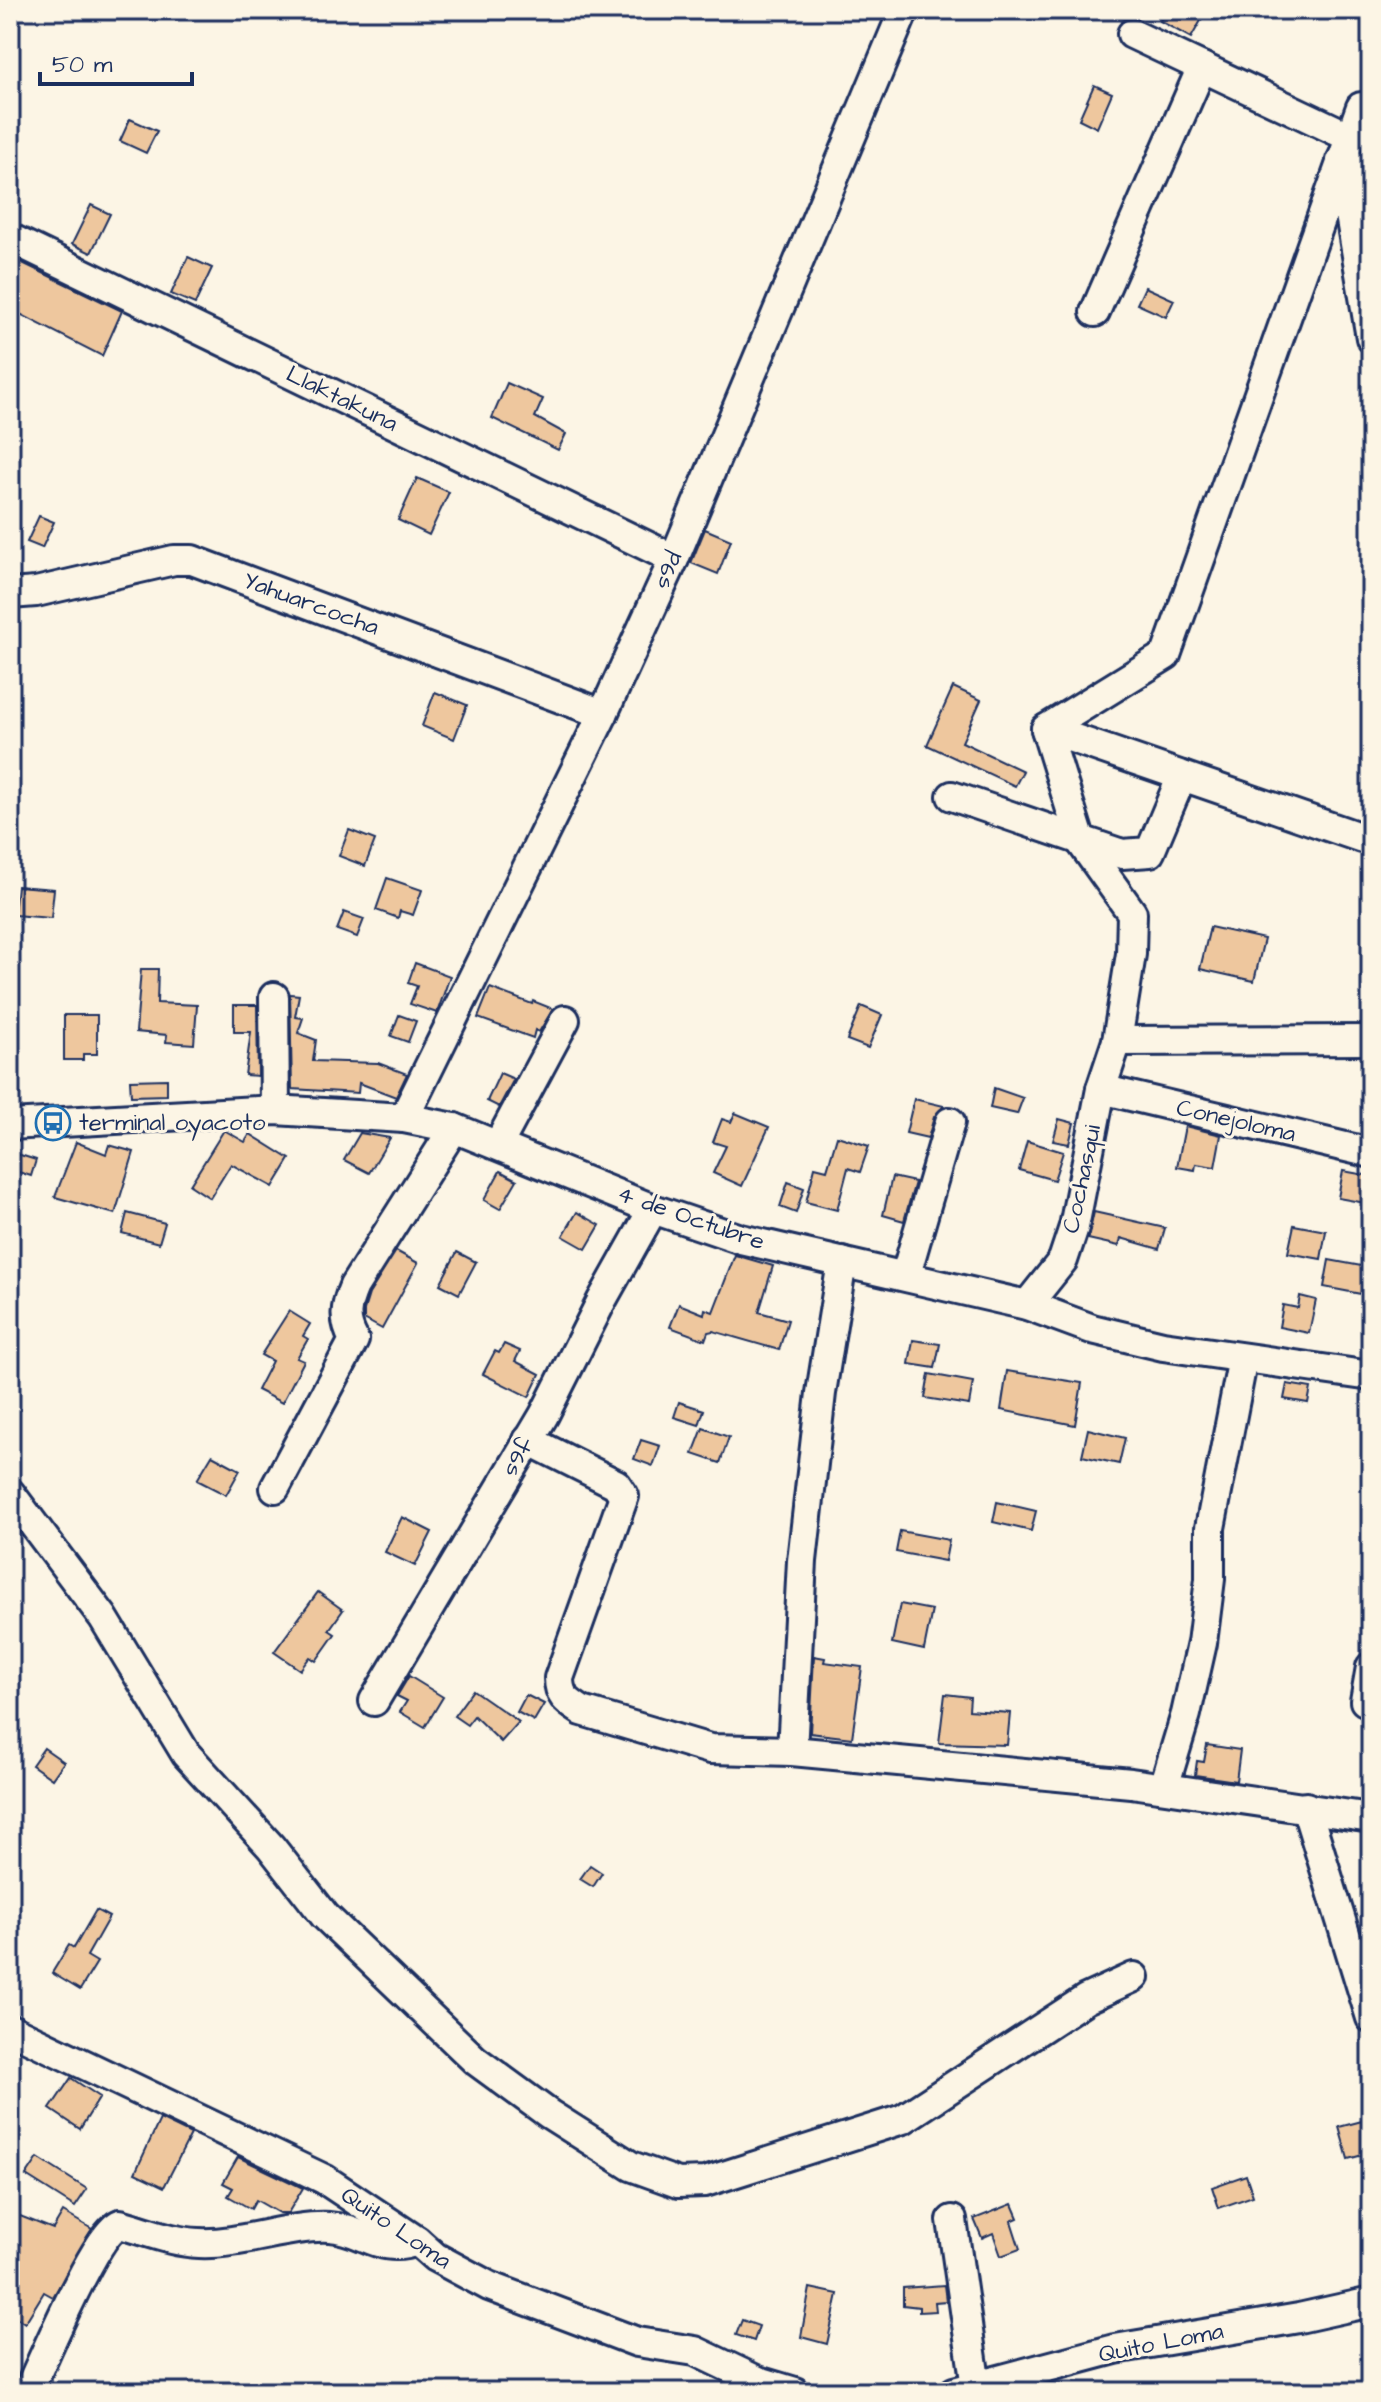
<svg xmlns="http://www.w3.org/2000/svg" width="1381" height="2402" font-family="'Architects Daughter',sans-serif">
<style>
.building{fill:#eec79e;stroke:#1b2f5e;stroke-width:2}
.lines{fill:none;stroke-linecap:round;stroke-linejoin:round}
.minor-casing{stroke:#1b2f5e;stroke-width:34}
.minor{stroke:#fcf5e5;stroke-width:28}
.labels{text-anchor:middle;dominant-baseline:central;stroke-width:6;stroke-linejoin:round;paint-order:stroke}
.street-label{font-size:24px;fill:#1b2f5e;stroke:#fcf5e5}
.poi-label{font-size:24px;fill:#1b2f5e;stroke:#fcf5e5;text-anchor:start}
</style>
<rect width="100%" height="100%" fill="#fcf5e5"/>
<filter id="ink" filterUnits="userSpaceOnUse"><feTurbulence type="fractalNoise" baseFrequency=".0125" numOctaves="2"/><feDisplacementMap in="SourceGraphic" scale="16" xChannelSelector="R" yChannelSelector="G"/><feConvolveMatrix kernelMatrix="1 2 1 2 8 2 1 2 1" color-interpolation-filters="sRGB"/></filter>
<g filter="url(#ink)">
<g class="building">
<polygon points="1166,10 1207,10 1191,38 1160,21"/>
<polygon points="1094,85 1112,93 1097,128 1079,119"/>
<polygon points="130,119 157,131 146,153 120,141"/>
<polygon points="91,205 110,214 91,253 72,244"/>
<polygon points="10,257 122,311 102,356 10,309"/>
<polygon points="188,257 212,268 195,304 171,294"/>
<polygon points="1145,287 1174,300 1166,317 1137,304"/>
<polygon points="507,383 543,399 535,417 566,434 558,450 492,418"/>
<polygon points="417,478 449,492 429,535 398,520"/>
<polygon points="39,516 54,522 42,548 27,542"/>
<polygon points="705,529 731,540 718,574 691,563"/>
<polygon points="953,687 981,700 962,742 1023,771 1015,786 927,745"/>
<polygon points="435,692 467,705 454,739 422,726"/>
<polygon points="349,830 375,840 365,866 339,856"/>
<polygon points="387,878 422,890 413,915 400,911 398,918 376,910"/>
<polygon points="17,886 54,889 51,918 14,915"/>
<polygon points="344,912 364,919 357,937 337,930"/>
<polygon points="1210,927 1264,939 1254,981 1200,969"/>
<polygon points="415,963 450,976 437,1013 410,1004 417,986 408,983"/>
<polygon points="141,969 158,969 157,1003 197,1005 194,1044 166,1042 167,1035 136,1032"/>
<polygon points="490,988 532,1004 533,1001 553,1009 539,1032 535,1030 533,1038 478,1018"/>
<polygon points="290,994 299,995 295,1017 303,1018 298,1033 316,1040 313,1061 378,1063 407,1074 396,1097 359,1083 358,1093 292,1089"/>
<polygon points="234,1005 257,1005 258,1076 245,1075 251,1032 234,1032"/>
<polygon points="861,1006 882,1015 868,1048 847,1040"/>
<polygon points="64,1015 97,1015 97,1054 83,1054 83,1060 64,1060"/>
<polygon points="399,1015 416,1021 408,1042 391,1036"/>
<polygon points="500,1073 514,1079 499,1107 487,1101"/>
<polygon points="167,1079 167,1095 131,1096 130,1080"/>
<polygon points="994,1088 1023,1098 1017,1114 990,1108"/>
<polygon points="914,1099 944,1106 934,1117 928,1138 906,1133"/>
<polygon points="735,1113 769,1127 742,1186 713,1173 726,1146 713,1142 722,1119 731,1122"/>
<polygon points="1059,1119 1074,1123 1069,1144 1053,1141"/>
<polygon points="1185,1126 1221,1135 1215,1167 1196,1164 1195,1170 1177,1167"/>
<polygon points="224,1130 245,1142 250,1134 290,1159 273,1187 231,1164 210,1198 190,1185"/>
<polygon points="360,1133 390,1138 369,1173 344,1160"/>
<polygon points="837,1136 869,1146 860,1172 848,1168 837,1210 806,1202 815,1167 827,1170"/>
<polygon points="1027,1141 1063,1152 1054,1180 1019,1170"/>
<polygon points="76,1142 106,1154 109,1145 134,1152 115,1214 55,1197"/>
<polygon points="17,1154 36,1160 31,1176 12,1170"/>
<polygon points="500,1171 517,1180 500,1209 484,1200"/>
<polygon points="1343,1171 1371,1176 1371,1204 1338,1198"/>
<polygon points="892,1177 915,1182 904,1221 883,1215"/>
<polygon points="788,1182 804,1188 796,1213 780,1207"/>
<polygon points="577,1212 600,1225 586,1249 563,1236"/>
<polygon points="1094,1212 1165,1228 1159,1249 1121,1238 1119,1246 1088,1239"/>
<polygon points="127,1213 165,1223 159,1243 122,1233"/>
<polygon points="1294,1225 1326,1231 1321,1259 1288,1253"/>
<polygon points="396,1251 418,1263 382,1329 364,1319 364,1310 369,1294"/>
<polygon points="457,1252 476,1262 459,1294 440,1284"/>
<polygon points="735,1255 773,1266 759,1312 788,1320 779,1350 713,1331 708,1332 705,1340 670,1327 679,1304 704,1314 705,1309 713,1312"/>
<polygon points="1329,1260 1367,1267 1361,1294 1324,1287"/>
<polygon points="1300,1296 1316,1300 1309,1333 1279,1327 1283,1305 1298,1308"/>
<polygon points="289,1311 310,1324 303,1336 308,1339 297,1358 304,1361 282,1403 257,1390 272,1361 261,1355"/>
<polygon points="913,1340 940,1344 935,1368 909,1364"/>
<polygon points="504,1344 520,1351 515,1361 540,1374 529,1397 483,1374 495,1351 499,1353"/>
<polygon points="1007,1371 1082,1383 1075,1425 1001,1410"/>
<polygon points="929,1374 973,1382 969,1405 925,1398"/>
<polygon points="1287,1384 1311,1388 1308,1403 1284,1399"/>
<polygon points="679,1402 704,1410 699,1425 674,1417"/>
<polygon points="703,1428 729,1437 720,1463 693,1454"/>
<polygon points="1088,1429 1125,1438 1119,1464 1082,1456"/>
<polygon points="641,1440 660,1446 653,1466 634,1459"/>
<polygon points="212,1455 240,1470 226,1495 197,1480"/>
<polygon points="997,1502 1036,1511 1031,1531 993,1522"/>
<polygon points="402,1517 432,1532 415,1566 385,1552"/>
<polygon points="900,1531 949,1540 945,1561 896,1552"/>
<polygon points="318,1592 343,1610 329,1630 335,1634 316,1661 310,1657 300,1670 274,1652"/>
<polygon points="900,1604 932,1610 924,1650 892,1643"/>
<polygon points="814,1656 825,1658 824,1662 862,1667 852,1738 810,1733"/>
<polygon points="409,1676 443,1697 425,1727 400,1712 407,1701 397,1696"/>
<polygon points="473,1690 519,1722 501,1742 474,1716 467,1725 454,1716"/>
<polygon points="945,1694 970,1697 969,1710 1010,1713 1007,1745 939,1743"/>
<polygon points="526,1695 544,1704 534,1721 517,1712"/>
<polygon points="1207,1745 1240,1750 1236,1781 1195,1775 1197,1761 1204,1762"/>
<polygon points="44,1748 64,1762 52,1779 32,1765"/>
<polygon points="590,1865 602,1873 593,1887 580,1879"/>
<polygon points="96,1910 109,1917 87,1956 97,1962 80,1990 52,1973 69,1945 74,1948"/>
<polygon points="71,2078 100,2097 80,2129 50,2109"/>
<polygon points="160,2119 191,2134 164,2187 135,2173"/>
<polygon points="1362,2121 1370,2153 1348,2159 1339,2127"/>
<polygon points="238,2157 303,2188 288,2213 279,2213 256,2200 251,2209 228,2196 233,2188 223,2183"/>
<polygon points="38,2158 87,2189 75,2207 26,2176"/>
<polygon points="1246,2175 1253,2196 1219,2208 1212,2187"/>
<polygon points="1012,2204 1018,2218 1011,2221 1020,2249 1001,2256 993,2233 982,2238 974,2219"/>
<polygon points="63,2212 92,2229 53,2297 44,2292 25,2323 10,2313 10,2227 15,2214 53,2229"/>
<polygon points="944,2285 946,2301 935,2302 936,2311 919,2312 919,2307 903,2305 903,2288"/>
<polygon points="810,2288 838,2294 827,2344 801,2337"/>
<polygon points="742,2320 759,2326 754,2341 736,2335"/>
</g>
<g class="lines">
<g class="minor-casing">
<g id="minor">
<polyline points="1132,34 1350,137"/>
<polyline points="1371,171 1341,161 1371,338"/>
<polyline points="10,238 674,559"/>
<polyline points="1095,312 1202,67"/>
<polyline points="10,594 36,592 174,560 192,560 603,714"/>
<polyline points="1046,729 1371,841"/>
<polyline points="952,796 1122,854 1150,852 1182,776"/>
<polyline points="274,997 275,1110"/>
<polyline points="1117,1041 1371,1040"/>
<polyline points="1101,1089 1371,1153"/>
<polyline points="404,1118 603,714 674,559 904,10"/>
<polyline points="10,1125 275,1110 404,1118 454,1128 653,1209 741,1239 1027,1305 1092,1329 1163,1346 1371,1376"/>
<polyline points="498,1145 565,1020"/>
<polyline points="906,1274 950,1122"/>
<polyline points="1027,1305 1063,1260 1074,1227 1101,1089 1117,1041 1131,954 1132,913 1081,842 1046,729 1166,655 1361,107 1371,107"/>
<path d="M528,1440l88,44 8,12 -65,182c0,19 8,23 23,33l128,38 82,2 339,32 240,35"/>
<path d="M275,1488l79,-148c-11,-20 -9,-33 0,-54l100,-158"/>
<polyline points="10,1493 103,1617 186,1754 271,1847 325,1916 475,2060 549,2114 631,2166 678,2183 705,2182 903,2119 1086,1999 1134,1977"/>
<polyline points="374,1701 544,1415 602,1300 653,1209"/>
<polyline points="1365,1701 1371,1667"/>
<polyline points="792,1751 802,1561 821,1393 842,1262"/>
<polyline points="1164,1787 1186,1714 1202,1643 1210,1579 1210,1528 1243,1358"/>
<polyline points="1306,1807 1371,2018"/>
<polyline points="10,2029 324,2179 417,2241 435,2257 489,2286 637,2342 695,2351 758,2381 795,2392"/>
<polyline points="952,2220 976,2387"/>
<path d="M28,2392c14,-30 68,-159 92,-168 26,7 52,18 79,19 42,2 89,-18 130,-16 36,2 50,28 88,14"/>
<polyline points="954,2392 1115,2349 1299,2318 1371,2302"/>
</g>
</g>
<use href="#minor" class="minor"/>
</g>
</g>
<defs>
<g id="bus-ring" transform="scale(1.8)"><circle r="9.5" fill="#fcf5e5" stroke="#1f6fb2" stroke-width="1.5"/><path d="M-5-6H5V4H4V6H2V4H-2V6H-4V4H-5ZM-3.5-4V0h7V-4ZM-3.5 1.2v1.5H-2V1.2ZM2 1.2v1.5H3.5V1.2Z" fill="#1f6fb2"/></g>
</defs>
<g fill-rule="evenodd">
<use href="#bus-ring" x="53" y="1123"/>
</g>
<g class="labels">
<g class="street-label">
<text transform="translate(342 399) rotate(26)">Llaktakuna</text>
<text transform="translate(668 570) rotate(-66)">s9d</text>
<text transform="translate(311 604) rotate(20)">Yahuarcocha</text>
<text transform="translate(1236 1121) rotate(13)">Conejoloma</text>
<text transform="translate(1082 1179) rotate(-78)">Cochasqui</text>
<text transform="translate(691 1218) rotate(19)">4 de Octubre</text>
<text transform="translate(518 1457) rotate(-59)">s9f</text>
<text transform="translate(396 2228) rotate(34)">Quito Loma</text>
<text transform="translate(1161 2343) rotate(-11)">Quito Loma</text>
</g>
<g class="poi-label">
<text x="79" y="1123">terminal oyacoto</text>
</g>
</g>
<rect width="1381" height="2402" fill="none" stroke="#fcf5e5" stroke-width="40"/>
<rect x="20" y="20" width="1341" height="2362" fill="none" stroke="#1b2f5e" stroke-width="3" filter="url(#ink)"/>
<path d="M40 72v12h152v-12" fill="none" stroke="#1b2f5e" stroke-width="4"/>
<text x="52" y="72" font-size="24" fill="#1b2f5e" stroke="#fcf5e5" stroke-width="6" paint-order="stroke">50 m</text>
</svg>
